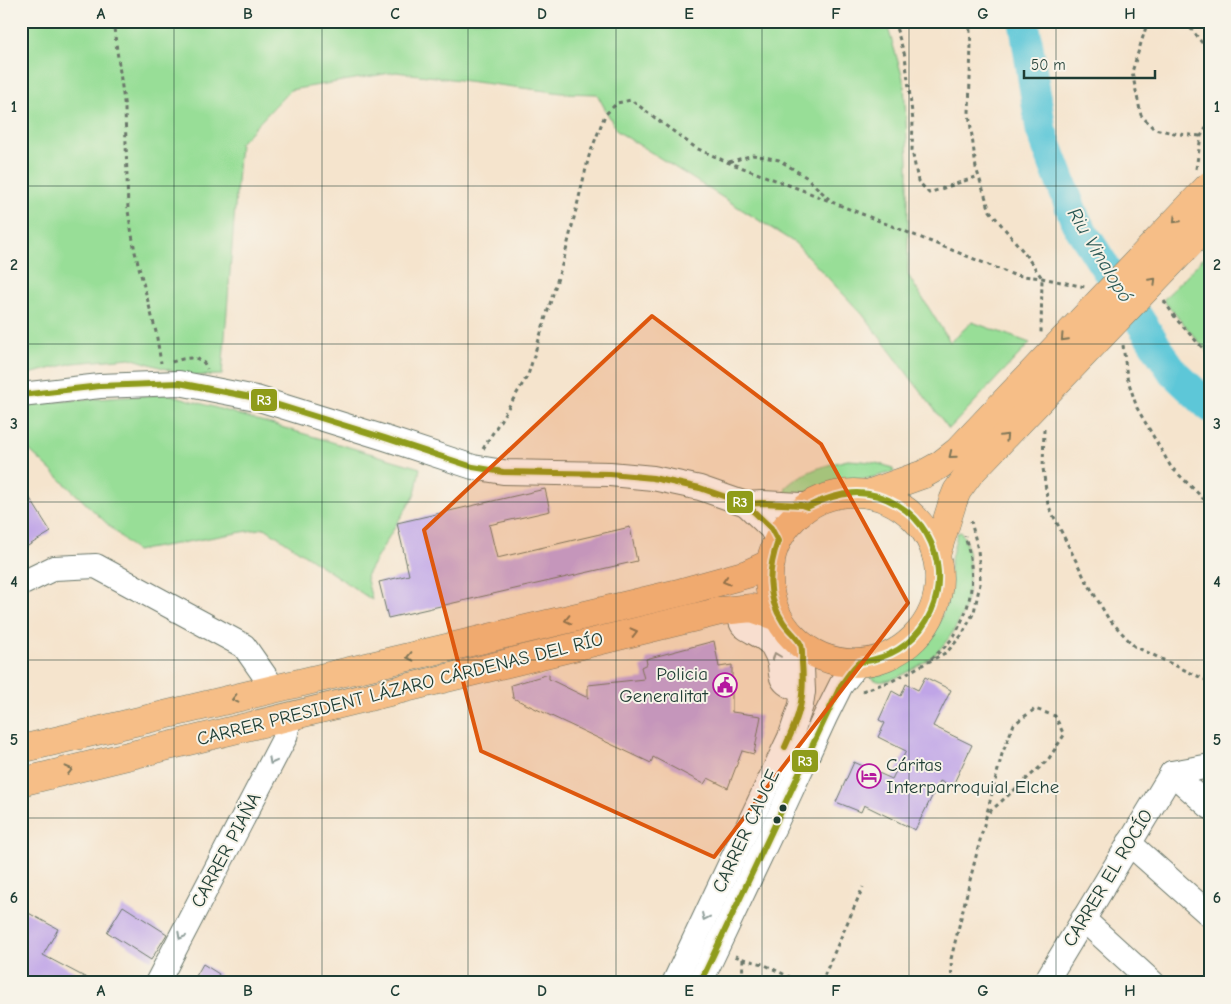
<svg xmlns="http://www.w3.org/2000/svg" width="1231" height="1004" font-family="'Comic Neue',sans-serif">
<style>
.green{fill:#98de97;stroke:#5c8e66}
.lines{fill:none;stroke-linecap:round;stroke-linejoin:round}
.river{stroke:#5dc7d8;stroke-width:31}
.building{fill:#c0a5e7}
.minor-casing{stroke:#6a776a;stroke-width:26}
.major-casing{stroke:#6a776a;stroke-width:29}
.path{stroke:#6a776a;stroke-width:3;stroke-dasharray:4 4;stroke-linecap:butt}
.minor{stroke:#fff;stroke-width:24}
.major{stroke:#f6be87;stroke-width:28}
.major-bridge-casing{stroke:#6a776a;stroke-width:29;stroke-linecap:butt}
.major-bridge{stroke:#f6be87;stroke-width:28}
.bus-1-casing{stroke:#f7f3e8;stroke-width:10}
.bus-1{stroke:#8f9c1a;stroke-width:6}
.oneway{stroke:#807759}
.oneway2{stroke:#8f9e9a}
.marked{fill:#de580e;fill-opacity:0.2;stroke:#de580e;stroke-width:4;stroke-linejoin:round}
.grid{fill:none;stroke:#1f3d34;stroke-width:1;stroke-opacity:0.55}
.bus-dot{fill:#1f3d34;stroke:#f7f3e8;stroke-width:2}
.labels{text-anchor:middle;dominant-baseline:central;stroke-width:4;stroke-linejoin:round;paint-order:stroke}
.poi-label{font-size:19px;fill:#1f3d34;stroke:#f7f3e8;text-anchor:end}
.street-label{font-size:19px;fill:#1f3d34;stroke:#f7f3e8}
.water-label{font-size:20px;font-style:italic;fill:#2b5955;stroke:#f7f3e8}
.line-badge{stroke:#f7f3e8;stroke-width:2}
.badge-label{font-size:14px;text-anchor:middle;font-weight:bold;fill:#fff}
.neatline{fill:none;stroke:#1f3d34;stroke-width:2}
.grid-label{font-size:16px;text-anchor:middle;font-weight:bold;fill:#1f3d34}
</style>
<rect width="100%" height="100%" fill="#f7f3e8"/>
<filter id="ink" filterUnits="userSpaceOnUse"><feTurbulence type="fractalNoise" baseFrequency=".02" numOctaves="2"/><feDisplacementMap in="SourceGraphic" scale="10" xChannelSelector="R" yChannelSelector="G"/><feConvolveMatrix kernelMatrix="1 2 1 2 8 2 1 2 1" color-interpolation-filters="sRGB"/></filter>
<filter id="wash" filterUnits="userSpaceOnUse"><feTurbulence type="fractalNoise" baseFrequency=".0096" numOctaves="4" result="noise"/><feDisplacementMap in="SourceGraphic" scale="20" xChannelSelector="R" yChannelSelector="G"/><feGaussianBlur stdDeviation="1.12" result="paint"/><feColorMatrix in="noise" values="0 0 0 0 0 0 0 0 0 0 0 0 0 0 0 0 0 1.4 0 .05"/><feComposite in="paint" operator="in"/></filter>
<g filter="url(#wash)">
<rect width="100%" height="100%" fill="#f5e4cd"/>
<g class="green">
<polygon points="21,21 886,21 904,82 908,161 908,275 950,342 972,322 1030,343 949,429 863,315 795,243 617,131 597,94 562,93 396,72 290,90 240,143 222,375 189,376 130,358 73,363 21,376"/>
<polygon points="1210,251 1210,355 1163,300"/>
<polygon points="169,394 420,468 415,495 397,523 366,576 372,600 265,528 136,551 24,445 21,445 21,404"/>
<path d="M848,460c15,1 30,2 44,8l2,4 -28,7 -30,2 -17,6 -23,9 -11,-2 1,-7c17,-16 40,-22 62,-27z"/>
<path d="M961,532c7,10 8,25 8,37 1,20 -2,39 -12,56 -5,10 -13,20 -21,28 -10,9 -45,32 -58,28 -4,-1 -7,-4 -9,-7 46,-14 73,-39 81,-88 1,-6 -1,-13 0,-19 1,-11 5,-23 7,-34z"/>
</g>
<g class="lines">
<polyline class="river" points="1024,21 1041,130 1076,222 1173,372 1210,407"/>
</g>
<g id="blocks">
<g class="building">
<polygon points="21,484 51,532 21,550"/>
<polygon points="545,489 550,511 489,525 497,558 630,527 637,561 388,618 379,582 409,575 397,523"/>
<polygon points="714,641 719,667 732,665 732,712 761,716 754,754 742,751 728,788 708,778 704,784 653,757 651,763 513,698 511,685 549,674 549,679 588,698 588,685 644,679 641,667 647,664 646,659"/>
<polygon points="925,677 951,690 933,726 972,745 952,787 940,781 915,830 864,805 861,812 836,802 854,762 892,779 906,751 878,737 885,723 879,720 892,691 901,696 906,684 918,690"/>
<polygon points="123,906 167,934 151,960 107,932"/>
<polygon points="21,909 58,929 43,955 96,983 30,983 21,978"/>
<polygon points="203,964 219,974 214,983 192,983"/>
</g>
</g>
</g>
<g filter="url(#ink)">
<use href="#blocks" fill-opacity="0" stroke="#6a776a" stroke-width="1"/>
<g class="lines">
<g class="minor-casing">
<g id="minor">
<polyline points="21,395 100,386 179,383 256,398 385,438 473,467 503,472 610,474 653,478 700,488 746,504 762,503 801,505 807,507"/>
<polyline points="746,504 771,528 778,541"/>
<polyline points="21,584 54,568 96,566 244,646 274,689"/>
<path d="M739,609c1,4 1,11 3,15 3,6 24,12 31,23 3,5 6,12 7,18 1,7 0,13 6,18 5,4 11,6 17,8"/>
<polyline points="1172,773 1210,807"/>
<polyline points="1172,773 1210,766"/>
<polyline points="1129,843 1210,915"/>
<polyline points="1083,919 1153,983"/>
<polyline points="157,983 285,737 290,716"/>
<polyline points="674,983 791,735 801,705 803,691 801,644"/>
<polyline points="700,983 782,810 825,717 841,685 859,662"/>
<polyline points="1045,983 1172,773"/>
</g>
</g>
<g class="major-casing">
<g id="major">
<circle cx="854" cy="578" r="85"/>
<polyline points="868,494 924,474"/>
<polyline points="936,555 953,501"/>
<polyline points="21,749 682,592 747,574 771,563"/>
<polyline points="21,782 721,611 752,608 778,617"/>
</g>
</g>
<g class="path">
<polyline points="113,21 125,109 128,211 135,252 156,332 161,363"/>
<polyline points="894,21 905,56 913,121 912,150 918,181 929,193 979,176"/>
<polyline points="969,21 971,43 969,113 976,168 990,211 1022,250 1042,278 1041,333"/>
<polyline points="1142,21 1146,27 1132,72 1141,115 1154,129 1179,134 1201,136"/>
<polyline points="1185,21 1210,53"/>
<polyline points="729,162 753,155 779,160 806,177 829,199"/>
<polyline points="1196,169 1201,136 1210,122"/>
<polyline points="1164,301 1177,320 1210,356"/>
<polyline points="1123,345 1127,377 1137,408 1171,467 1210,505"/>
<path d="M172,362c12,-4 30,-9 35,7"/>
<polyline points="1044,429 1043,468 1048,505 1083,575 1108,618 1134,646 1210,682"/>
<polyline points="483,449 528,375 565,255 589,156 605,115 617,103 631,100 696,148 727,162 802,190 1014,275 1042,278 1085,287"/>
<path d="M931,659c7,-6 14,-12 20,-19 6,-7 9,-16 13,-24 11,-28 9,-52 1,-80"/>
<polyline points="862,691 892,681 947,652 962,635 974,612 980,584 980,571 978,550 971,521"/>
<polyline points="735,956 743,959 742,983"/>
<polyline points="743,959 763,964 802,983"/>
<polyline points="821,983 863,887"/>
<polyline points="952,983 951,959 973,868 1002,754 1014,724 1035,709 1055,716 1064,735 1048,760 986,815"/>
</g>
<use href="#minor" class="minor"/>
<use href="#major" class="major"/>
<g class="major-bridge-casing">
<g id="major-bridge">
<polyline points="924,474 940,465 958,451 1210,185"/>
<polyline points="953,501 957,491 970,473 1210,222"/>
</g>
</g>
<use href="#major-bridge" class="major-bridge"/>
<g class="bus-1-casing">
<g id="bus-1">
<path d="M21,395l79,-9 79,-3 77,15 129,40 88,29 30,5 107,2 43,4 47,10 46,16 16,-1 39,2 6,2c31,-15 59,-21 91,-2 50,30 54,103 8,139 -10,8 -22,13 -34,16 -4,1 -9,1 -12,2 -5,2 -15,18 -19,23l-141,298"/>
<path d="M746,504l25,24 7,13c-10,28 -12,55 5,81 5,8 13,14 17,21 3,4 2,13 2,19 3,36 -2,53 -17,85"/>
</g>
</g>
<use href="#bus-1" class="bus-1"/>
</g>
<defs><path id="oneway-chevron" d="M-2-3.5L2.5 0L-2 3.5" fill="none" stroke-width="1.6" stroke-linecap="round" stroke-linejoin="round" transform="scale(1.25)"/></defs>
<g class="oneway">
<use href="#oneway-chevron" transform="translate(1176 220) rotate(134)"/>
<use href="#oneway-chevron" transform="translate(1153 281) rotate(-46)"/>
<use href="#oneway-chevron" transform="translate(1064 338) rotate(133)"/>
<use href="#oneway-chevron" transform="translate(1005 437) rotate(-46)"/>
<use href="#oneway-chevron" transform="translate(952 455) rotate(141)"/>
<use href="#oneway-chevron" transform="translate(726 581) rotate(163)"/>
<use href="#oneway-chevron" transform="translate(568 620) rotate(167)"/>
<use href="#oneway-chevron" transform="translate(634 632) rotate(-14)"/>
<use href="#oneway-chevron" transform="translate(410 657) rotate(167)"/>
<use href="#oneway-chevron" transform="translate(235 699) rotate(167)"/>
<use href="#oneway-chevron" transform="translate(69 770) rotate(-14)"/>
</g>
<g class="oneway2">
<use href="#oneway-chevron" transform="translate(776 656) rotate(-111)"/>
<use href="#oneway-chevron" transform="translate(272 761) rotate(118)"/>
<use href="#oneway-chevron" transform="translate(705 917) rotate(115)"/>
<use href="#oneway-chevron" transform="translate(181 936) rotate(118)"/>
</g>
</g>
<path class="marked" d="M652,316l169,128 87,159 -194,254 -233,-106 -57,-221z"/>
<path class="grid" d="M174,21v962M322,21v962M468,21v962M616,21v962M762,21v962M909,21v962M1056,21v962M21,186h1189M21,344h1189M21,502h1189M21,660h1189M21,818h1189"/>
<defs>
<g id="civic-ring" transform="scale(1.25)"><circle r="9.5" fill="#f7f3e8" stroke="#b5179e" stroke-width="1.5"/><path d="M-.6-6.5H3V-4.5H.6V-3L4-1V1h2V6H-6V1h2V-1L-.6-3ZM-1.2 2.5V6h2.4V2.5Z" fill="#b5179e"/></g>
<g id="hotel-ring" transform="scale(1.25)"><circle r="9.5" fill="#f7f3e8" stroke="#b5179e" stroke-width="1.5"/><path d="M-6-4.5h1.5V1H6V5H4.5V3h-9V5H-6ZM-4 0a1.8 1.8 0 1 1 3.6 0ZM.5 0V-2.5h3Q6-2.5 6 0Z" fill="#b5179e"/></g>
</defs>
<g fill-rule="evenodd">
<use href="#civic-ring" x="725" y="685"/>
<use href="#hotel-ring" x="869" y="776"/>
</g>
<g class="bus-dot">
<circle cx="783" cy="808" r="4.5"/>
<circle cx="777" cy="820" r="4.5"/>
</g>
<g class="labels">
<g class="poi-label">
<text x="708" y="674">Policia<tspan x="708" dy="22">Generalitat</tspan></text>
<text x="886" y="765" text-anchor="start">Cáritas<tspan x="886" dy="22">Interparroquial Elche</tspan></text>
</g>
<g class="street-label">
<text transform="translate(400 689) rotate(-14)">CARRER PRESIDENT LÁZARO CÁRDENAS DEL RÍO</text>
<text transform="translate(746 831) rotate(-65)">CARRER CAUCE</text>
<text transform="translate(226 850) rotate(-62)">CARRER PIAÑA</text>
<text transform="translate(1108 878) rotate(-59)">CARRER EL ROCÍO</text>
</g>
<g class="water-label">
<text transform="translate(1100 255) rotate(59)">Riu Vinalopó</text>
</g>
</g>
<g class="line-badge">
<rect x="250" y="388" width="28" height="24" rx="5" fill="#8f9c1a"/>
<rect x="726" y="490" width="28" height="24" rx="5" fill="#8f9c1a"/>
<rect x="791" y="749" width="28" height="24" rx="5" fill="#8f9c1a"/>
</g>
<g class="badge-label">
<text x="264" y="405">R3</text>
<text x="740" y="507">R3</text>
<text x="805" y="766">R3</text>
</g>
<rect width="1231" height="1004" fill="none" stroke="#f7f3e8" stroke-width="55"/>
<path d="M1024 70v8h131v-8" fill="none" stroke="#1f3d34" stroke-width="2.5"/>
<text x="1031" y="70" font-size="15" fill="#1f3d34" stroke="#f7f3e8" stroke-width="4" paint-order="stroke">50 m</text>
<rect x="28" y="28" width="1176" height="948" class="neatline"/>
<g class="grid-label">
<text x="101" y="19">A</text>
<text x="248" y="19">B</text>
<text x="395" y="19">C</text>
<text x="542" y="19">D</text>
<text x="689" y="19">E</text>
<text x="836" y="19">F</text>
<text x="983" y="19">G</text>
<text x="1130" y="19">H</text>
<text x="14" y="112">1</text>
<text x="1217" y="112">1</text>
<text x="14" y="270">2</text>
<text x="1217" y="270">2</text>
<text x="14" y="429">3</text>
<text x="1217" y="429">3</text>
<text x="14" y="587">4</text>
<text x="1217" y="587">4</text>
<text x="14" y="745">5</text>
<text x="1217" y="745">5</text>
<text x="14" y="903">6</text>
<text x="1217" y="903">6</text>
<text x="101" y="996">A</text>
<text x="248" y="996">B</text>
<text x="395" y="996">C</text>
<text x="542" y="996">D</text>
<text x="689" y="996">E</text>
<text x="836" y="996">F</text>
<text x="983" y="996">G</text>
<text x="1130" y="996">H</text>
</g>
</svg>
